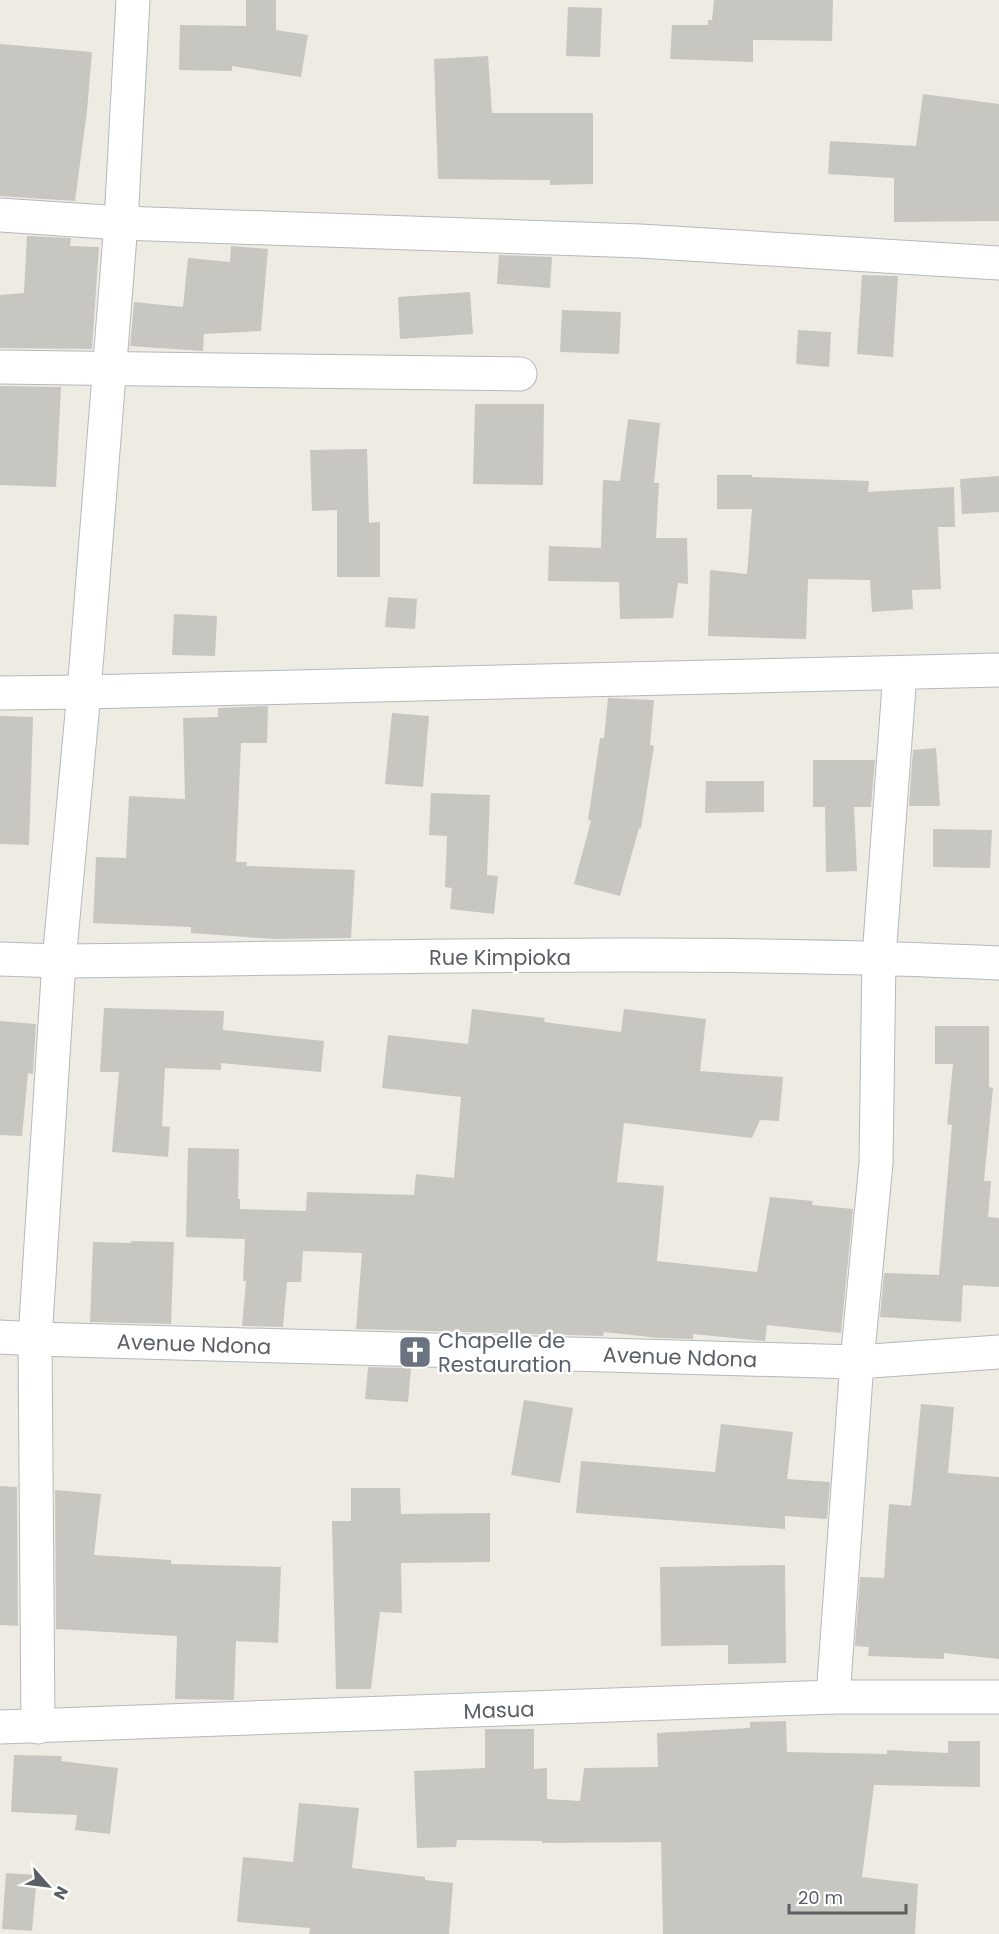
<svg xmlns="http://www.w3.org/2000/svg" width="999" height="1934" font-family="Poppins,sans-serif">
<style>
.building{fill:#c8c6c0}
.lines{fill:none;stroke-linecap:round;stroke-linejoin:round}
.minor-casing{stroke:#b5b8bd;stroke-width:35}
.minor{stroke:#fff;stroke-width:33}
.labels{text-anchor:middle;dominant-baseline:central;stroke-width:5;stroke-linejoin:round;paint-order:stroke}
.street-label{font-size:21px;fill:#5b5f63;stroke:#fff}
.worship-label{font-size:21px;fill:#5b616d;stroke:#fff;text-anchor:start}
</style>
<rect width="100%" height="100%" fill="#eeebe3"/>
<g class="building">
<polygon points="246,0 276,0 276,30 308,35 301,77 232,66 232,71 179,70 180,25 246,26"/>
<polygon points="714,0 833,0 832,41 753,40 753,62 670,59 672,25 708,25 708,20 712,20"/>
<polygon points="568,7 602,8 600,57 566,56"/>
<polygon points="0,44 92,52 87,111 75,201 0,196"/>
<polygon points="488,56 492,113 593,113 593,184 550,185 550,180 438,179 434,59"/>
<polygon points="923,94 999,104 999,221 894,222 894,178 828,174 830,141 916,146"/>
<polygon points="27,236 71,238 70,246 99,247 92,349 0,348 0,295 24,293"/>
<polygon points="231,246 268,249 261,331 204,334 203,351 130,346 134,302 183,307 188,258 230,262"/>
<polygon points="499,255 552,257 550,288 497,284"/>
<polygon points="862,275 898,276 893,357 857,354"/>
<polygon points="470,292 473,334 400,339 398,297"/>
<polygon points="562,310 621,312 619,354 560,352"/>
<polygon points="798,330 831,332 829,367 796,364"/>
<polygon points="0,386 61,387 56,487 0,485"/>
<polygon points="475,404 544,404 543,485 473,484"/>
<polygon points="628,419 660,423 654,483 659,483 656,538 687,538 688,584 678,583 673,618 620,619 619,582 548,581 549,546 601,548 603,480 620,481"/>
<polygon points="367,449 369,523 380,522 380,577 337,577 337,510 312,511 310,450"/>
<polygon points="717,475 752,475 752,477 869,481 868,492 954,487 955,527 938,527 941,589 912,590 913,609 872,612 870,580 808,579 806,639 708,636 710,570 747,574 752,509 717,509"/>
<polygon points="999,476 999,512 962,514 960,479"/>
<polygon points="388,597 417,599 415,629 385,627"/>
<polygon points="174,614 217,616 215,656 172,655"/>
<polygon points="608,698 654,700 650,745 654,746 641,828 639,828 620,896 574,884 591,821 588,820 600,738 604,738"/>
<polygon points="268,706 267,743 241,743 236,862 247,862 246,866 355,870 351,938 274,939 191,933 191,927 93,923 96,857 126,858 129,796 185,799 183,718 218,717 218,708"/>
<polygon points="392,713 429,716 423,787 385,784"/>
<polygon points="0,716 33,717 29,845 0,844"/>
<polygon points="936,748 940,806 909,806 913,750"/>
<polygon points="813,760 875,760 871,807 854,807 857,871 826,872 825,807 813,807"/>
<polygon points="706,781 764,781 764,812 705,813"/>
<polygon points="431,793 490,795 487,875 498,876 494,914 450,909 452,888 445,887 447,836 429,835"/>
<polygon points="933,829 992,830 990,868 933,867"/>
<polygon points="104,1008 224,1011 223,1030 324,1041 321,1072 221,1063 221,1070 165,1068 162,1126 170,1127 168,1157 112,1152 119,1072 100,1072"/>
<polygon points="472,1009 545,1018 544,1022 621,1032 624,1009 706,1019 700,1071 783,1077 779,1121 760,1120 752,1138 624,1123 617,1182 664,1186 657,1261 757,1272 770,1197 813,1201 812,1205 853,1209 841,1333 767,1325 765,1341 693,1334 693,1339 659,1338 604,1332 603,1336 356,1329 362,1253 303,1251 301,1282 287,1282 283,1327 242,1326 246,1281 243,1281 245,1239 186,1237 188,1148 239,1149 238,1199 240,1199 240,1209 306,1211 307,1192 414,1195 416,1174 454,1178 461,1097 382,1088 388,1035 468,1044"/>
<polygon points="0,1021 36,1024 33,1074 28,1073 22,1136 0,1135"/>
<polygon points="935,1026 989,1026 989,1087 993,1088 984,1181 991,1181 988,1217 999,1218 999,1287 963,1285 961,1322 880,1317 884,1273 939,1275 952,1125 947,1124 953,1064 935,1064"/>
<polygon points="131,1241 174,1242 171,1324 90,1322 93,1242 131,1243"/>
<polygon points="368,1367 411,1368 408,1402 365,1399"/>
<polygon points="524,1400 573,1408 560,1483 511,1475"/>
<polygon points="921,1404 954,1407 948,1473 999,1477 999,1659 944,1653 944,1659 868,1656 869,1647 855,1646 860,1577 884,1578 889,1504 911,1506"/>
<polygon points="721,1424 793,1432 787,1479 830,1482 827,1519 785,1516 785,1529 576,1513 581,1461 715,1472"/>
<polygon points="0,1486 17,1487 18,1626 0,1625"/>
<polygon points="351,1488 400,1488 401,1514 490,1513 490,1562 401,1563 402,1613 380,1612 371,1689 336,1689 332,1521 351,1521"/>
<polygon points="55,1490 101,1494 94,1555 171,1560 171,1564 281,1567 278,1643 236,1641 234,1700 175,1699 177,1636 56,1629"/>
<polygon points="785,1565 786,1663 728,1664 728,1645 661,1646 660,1567"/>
<polygon points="786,1721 787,1752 887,1754 887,1750 948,1753 948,1741 980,1741 980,1787 874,1785 862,1877 918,1884 915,1934 663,1934 661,1842 542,1843 542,1841 457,1840 456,1847 417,1848 414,1771 485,1768 485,1729 534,1729 534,1769 547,1768 547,1799 580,1801 584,1768 658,1767 657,1733 750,1728 750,1722"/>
<polygon points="14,1755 62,1756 61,1761 118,1768 110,1834 75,1830 77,1815 11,1812"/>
<polygon points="299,1803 359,1808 352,1868 425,1877 425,1880 453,1883 449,1934 309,1934 310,1928 237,1922 243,1857 293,1862"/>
<polygon points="6,1873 37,1875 32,1931 2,1929"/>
</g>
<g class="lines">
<g class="minor-casing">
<g id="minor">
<polyline points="0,215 121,223 640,241 999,263"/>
<polyline points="0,367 520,374"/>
<polyline points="0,693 84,692 999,670"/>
<path d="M0,959l59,2c313,-3 627,-13 940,2"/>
<polyline points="0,1337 35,1339 857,1362 999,1352"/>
<polyline points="833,1697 857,1362 876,1163 879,957 900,673"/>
<polyline points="0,1727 833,1697 999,1697"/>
<polyline points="38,1727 35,1339 59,961 84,692 121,223 133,0"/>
</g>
</g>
<use href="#minor" class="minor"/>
</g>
<defs>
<g id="church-square" transform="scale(1.725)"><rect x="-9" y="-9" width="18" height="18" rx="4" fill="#6b7280" stroke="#fff"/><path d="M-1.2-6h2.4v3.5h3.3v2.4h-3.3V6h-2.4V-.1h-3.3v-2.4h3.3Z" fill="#fff"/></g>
</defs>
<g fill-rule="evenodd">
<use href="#church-square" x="415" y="1352"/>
</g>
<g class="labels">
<g class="street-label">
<text x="500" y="957">Rue Kimpioka</text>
<text transform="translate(194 1344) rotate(2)">Avenue Ndona</text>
<text transform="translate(680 1357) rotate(2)">Avenue Ndona</text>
<text transform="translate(499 1710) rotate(-2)">Masua</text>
</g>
<g class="worship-label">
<text x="438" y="1340">Chapelle de<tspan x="438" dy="24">Restauration</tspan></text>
</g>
</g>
<g transform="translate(48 1886) rotate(118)" stroke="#ffffff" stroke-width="4.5" paint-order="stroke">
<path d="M0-4.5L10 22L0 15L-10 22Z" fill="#5b5f63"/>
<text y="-9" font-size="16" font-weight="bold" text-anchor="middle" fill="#5b5f63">N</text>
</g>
<path d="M789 1904v9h117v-9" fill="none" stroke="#5b5f63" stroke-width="3"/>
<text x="798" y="1904" font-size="18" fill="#5b5f63" stroke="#ffffff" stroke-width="4.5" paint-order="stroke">20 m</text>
</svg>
